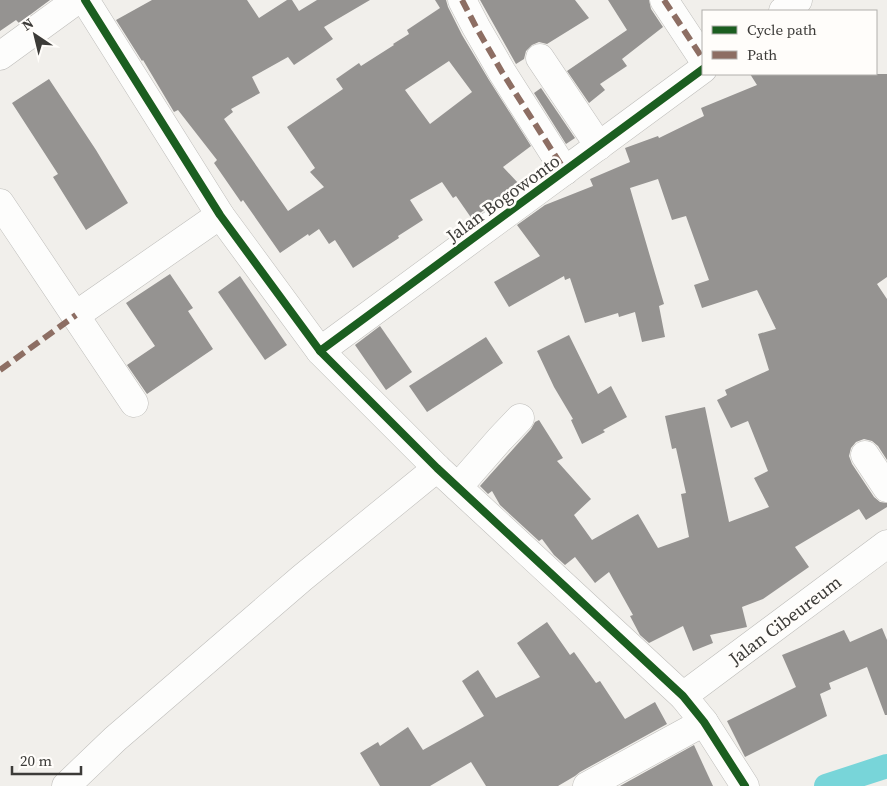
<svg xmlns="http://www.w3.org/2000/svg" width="887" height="786" font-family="'Source Serif 4',serif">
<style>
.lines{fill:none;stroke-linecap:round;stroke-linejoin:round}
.canal{stroke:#78d5d9;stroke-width:24}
.building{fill:#959391;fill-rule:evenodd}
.minor-casing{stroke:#bebdba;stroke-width:29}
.minor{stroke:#fdfdfc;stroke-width:28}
.quiet{stroke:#8d6e63;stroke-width:6;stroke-dasharray:12 6;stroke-linecap:butt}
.cycleway-casing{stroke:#fffdfa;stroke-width:11}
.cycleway{stroke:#1b5e20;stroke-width:8}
.labels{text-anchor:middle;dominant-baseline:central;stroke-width:5;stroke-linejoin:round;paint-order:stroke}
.street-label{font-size:18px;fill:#3c3b38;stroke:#fffdfa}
</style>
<rect width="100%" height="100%" fill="#f1efeb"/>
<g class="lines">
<polyline class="canal" points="826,786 887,766"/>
</g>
<g class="building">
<polygon points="0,0 50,0 19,23 16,20 0,31"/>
<path d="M152,0h95l12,18 28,-18h5l7,11 18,-11h53l-46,27 9,12 -39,26 -6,-8 -36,20 8,16 -29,16 2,3 -9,7 64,92 36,-24 -14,-15 5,-4 -28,-41 56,-38 -7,-10 23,-16 2,3 33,-21 -1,-1 16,-10 -2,-4 33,-22 -5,-8h11l2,7 14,28 27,45 42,66 -28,21 16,17 -47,35 -16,-23 -3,2 -11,-16 -32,18 13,20 -25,16 1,2 -46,30 -18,-28 -6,4 -10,-15 -10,7 -1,-2 -28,19 -37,-53 -2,2 -27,-39 3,-3 -39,-50 -4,2 -31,-52 -1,1 -26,-41zM449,61l23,31 -42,32 -25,-34z"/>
<polygon points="480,0 575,0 589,18 547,44 539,42 532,45 526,51 524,59 516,64"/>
<polygon points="608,0 649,0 651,9 663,27 622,59 627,66 600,84 605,90 589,103 567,71 627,30"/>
<polygon points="750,74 887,74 887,277 877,284 887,299 887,460 878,446 872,441 864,439 856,442 851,448 849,456 852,464 874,497 880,502 887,503 887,507 866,520 859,509 795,547 809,567 763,599 742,607 747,627 710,635 713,643 693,651 683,626 649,643 640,635 630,616 633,615 609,572 595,583 575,557 565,565 554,555 542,539 539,541 500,505 492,491 488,494 480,486 531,429 535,422 539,420 563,458 557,461 591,499 574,515 592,540 638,514 658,548 689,537 681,494 686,493 676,448 672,449 665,416 705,407 729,522 769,507 754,478 768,471 748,421 731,428 717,400 727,395 725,390 769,370 758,334 776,329 757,290 702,308 694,285 709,280 686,216 672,220 658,179 630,188 664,304 659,306 665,337 642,342 635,312 619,317 618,313 585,323 570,278 565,280 564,276 509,307 494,282 540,256 517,225 545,205 593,186 590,179 630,162 625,148 658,136 659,138 704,116 701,108 757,85"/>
<polygon points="49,79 96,150 128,203 86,230 53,177 58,174 12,103"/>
<polygon points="541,88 575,138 566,144 534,93"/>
<polygon points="170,274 193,308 188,311 213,349 147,394 127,365 155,346 126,303"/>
<polygon points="240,276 287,345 265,360 218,292"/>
<polygon points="380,326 412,372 386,390 355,345"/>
<polygon points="569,335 598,394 611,386 627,417 603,430 605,432 582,444 571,420 573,419 554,387 537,351"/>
<polygon points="486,337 503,363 427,412 409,386"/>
<polygon points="547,622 570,655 574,652 596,683 600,681 625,719 655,702 667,724 580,772 575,776 558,786 486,786 471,762 430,786 380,786 360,753 378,742 380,746 408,727 423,750 484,716 462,681 478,670 496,698 540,677 517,643"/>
<polygon points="882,628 887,640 887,715 885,715 867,667 829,683 831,689 820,694 827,716 745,757 727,721 796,687 782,655 844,630 850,642"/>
<polygon points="694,745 713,786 620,786"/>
</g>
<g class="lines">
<g class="minor-casing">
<g id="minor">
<polyline points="85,0 220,215 320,351 437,468 683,696 704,722 745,786"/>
<polyline points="462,0 476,27 502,72 565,171"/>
<polyline points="664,0 703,59"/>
<polyline points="783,11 798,0"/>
<polyline points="0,56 77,0"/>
<polyline points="540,58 599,146"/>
<polyline points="0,203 134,403"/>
<polyline points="76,315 220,215"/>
<polyline points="320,351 703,69"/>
<polyline points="865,455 887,488"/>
<polyline points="458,487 500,439 520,418"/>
<polyline points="683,696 887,544"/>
<polyline points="66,786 115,739 302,578 437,468"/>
<polyline points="587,786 704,722"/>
</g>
</g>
<use href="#minor" class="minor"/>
<g class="quiet">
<polyline points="462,0 476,27 502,72 565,171"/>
<polyline points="664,0 703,59"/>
<polyline points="0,370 76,315"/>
</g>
<g class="cycleway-casing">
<g id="cycleway">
<polyline points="85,0 220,215 320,351 437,468 683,696 704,722 745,786"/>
<polyline points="320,351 703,69"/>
</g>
</g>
<use href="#cycleway" class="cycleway"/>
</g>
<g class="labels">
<g class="street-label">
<text transform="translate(503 198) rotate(-36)">Jalan Bogowonto</text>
<text transform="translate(785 620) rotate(-37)">Jalan Cibeureum</text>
</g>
</g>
<rect x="702" y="10" width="175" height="65" fill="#fffdfa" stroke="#b1afac"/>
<rect x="712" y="26" width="25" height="8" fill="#1b5e20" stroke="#b1afac"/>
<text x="747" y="35" font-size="15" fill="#3c3b38">Cycle path</text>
<rect x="712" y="51" width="25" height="8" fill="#8d6e63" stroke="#b1afac"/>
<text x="747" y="60" font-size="15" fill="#3c3b38">Path</text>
<g transform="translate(35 35) rotate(325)" stroke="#fffdfa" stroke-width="4" paint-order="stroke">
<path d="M0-4L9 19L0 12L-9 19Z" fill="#3c3b38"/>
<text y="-8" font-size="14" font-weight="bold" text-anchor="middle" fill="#3c3b38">N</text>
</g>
<path d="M12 766v8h69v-8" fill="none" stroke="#3c3b38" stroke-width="2.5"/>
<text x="20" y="766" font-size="15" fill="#3c3b38" stroke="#fffdfa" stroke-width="4" paint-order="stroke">20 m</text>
</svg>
